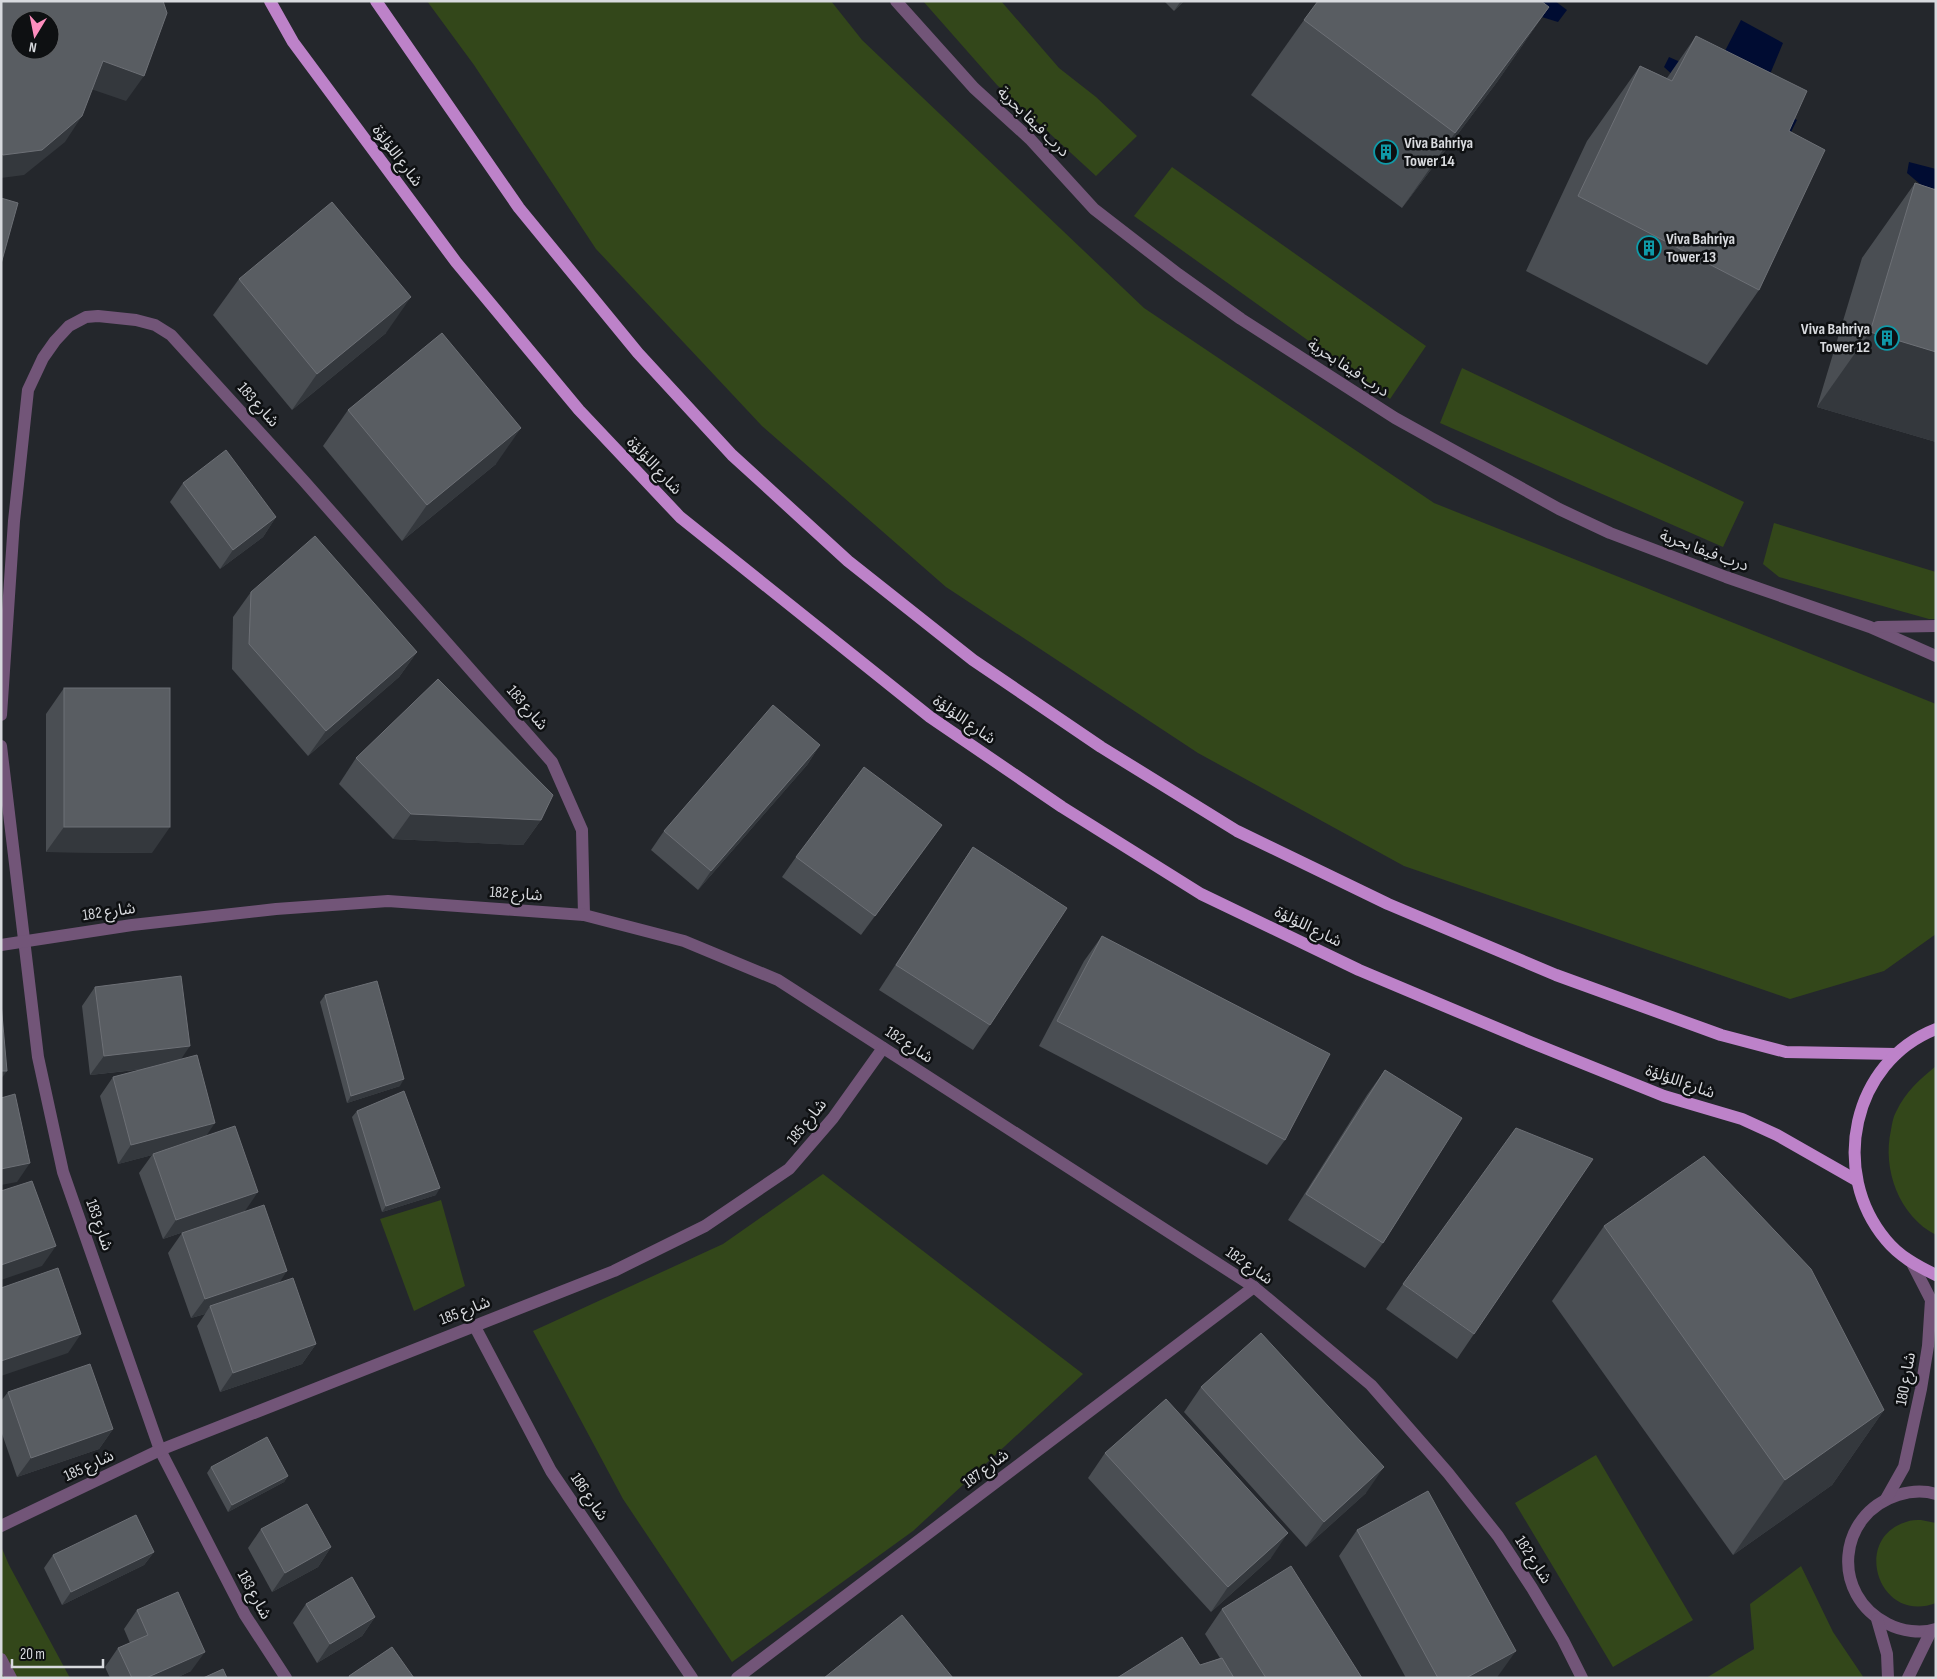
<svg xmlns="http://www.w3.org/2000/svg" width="1937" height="1679" font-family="'Sofia Sans Condensed','Noto Sans Arabic',sans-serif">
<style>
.green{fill:#33471a}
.water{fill:#000c32}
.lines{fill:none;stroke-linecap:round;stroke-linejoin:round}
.minor{stroke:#725578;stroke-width:12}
.major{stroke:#bd82c9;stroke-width:12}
.wall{fill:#4a4e53}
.shaded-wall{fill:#34383d}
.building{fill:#595d62;stroke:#6d7076;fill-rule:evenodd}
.labels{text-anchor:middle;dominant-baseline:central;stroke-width:5;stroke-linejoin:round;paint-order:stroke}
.street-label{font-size:16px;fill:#d8dade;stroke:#0e1012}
.poi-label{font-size:16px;font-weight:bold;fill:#d8dade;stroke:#0e1012;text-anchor:start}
</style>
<rect width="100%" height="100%" fill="#24272c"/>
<g class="green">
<polygon points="427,1 831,1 862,40 1144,308 1434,503 1936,704 1936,934 1884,971 1790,999 1404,866 1198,753 946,587 762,426 596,249 474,65"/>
<polygon points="923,1 1001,1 1059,68 1096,97 1137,136 1096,176 997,85"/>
<polygon points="1172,167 1426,346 1390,399 1134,216"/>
<polygon points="1462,368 1744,502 1723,547 1440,423"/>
<polygon points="1774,523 1936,572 1936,619 1929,619 1779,577 1763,564"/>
<path d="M1936,1066v169c-37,-19 -54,-66 -45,-105 1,-6 2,-13 5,-18 10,-21 23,-32 40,-46z"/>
<polygon points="823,1174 1083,1374 913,1531 732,1662 623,1499 533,1331 723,1244"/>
<polygon points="441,1200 465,1286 414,1311 380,1219"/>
<polygon points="1596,1455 1693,1620 1613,1667 1515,1503"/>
<path d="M1921,1520l15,3v80c-57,22 -85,-64 -30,-81 5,-2 10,-2 15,-2z"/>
<polygon points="1,1546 9,1565 70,1678 1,1678"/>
<polygon points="1801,1566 1833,1632 1864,1678 1706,1678 1754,1649 1750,1604"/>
</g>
<g class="water">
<polygon points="1507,1 1555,1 1567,10 1558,22 1532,14"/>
<polygon points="1741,20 1783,43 1760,98 1797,120 1791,132 1677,79 1664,67 1669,57 1712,76"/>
<polygon points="1909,162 1936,169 1936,193 1920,184 1907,173"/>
</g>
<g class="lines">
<g class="minor">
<polyline points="896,1 974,88 1030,139 1094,209 1178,274 1241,319 1395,418 1559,509 1610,533 1726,577 1870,627 1936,656"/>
<polyline points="1878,627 1936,626"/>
<polyline points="1,715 14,521 28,390 43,358 55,341 69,326 86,317 98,316 136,320 155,325 171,335 304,481 552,762 582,830 584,915"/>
<polyline points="1,746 38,1057 63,1172 160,1450 245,1615 286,1678"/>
<polyline points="1,945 132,925 276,909 388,901 584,915 684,941 778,980 1254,1287 1371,1385 1448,1473 1498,1536 1532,1588 1563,1640 1582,1678"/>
<polyline points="474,1325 551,1471 692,1678"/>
<path d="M1936,1494c-13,-4 -25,-3 -38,1 -61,19 -68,100 -10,129 13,7 33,10 48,5"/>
<polyline points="1886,1499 1904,1467 1921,1389 1928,1346 1931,1300 1912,1263"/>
<polyline points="1,1526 160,1450 614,1271 705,1226 789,1169 833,1118 883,1048"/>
<polyline points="1877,1619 1887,1654 1888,1678"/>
<polyline points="1,1659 11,1678"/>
<polyline points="737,1678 1254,1287"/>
<polyline points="1908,1678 1931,1631"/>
</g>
<g class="major">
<polyline points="270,1 293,42 456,262 579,410 680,517 930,717 1062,807 1201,894 1359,970 1530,1042 1664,1096 1742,1119 1777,1135 1856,1180"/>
<polyline points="376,1 519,208 638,353 732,455 848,561 973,660 1101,747 1237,831 1388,904 1556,975 1721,1035 1786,1052 1896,1054"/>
<path d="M1936,1029c-84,33 -107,143 -50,211 13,16 31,26 50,35"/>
</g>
</g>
<g class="wall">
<polygon points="1164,1 1184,1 1174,11"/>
<polygon points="1549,7 1497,82 1402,208 1251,95 1304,20"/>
<polygon points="1696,36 1789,131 1759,290 1707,365 1526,271 1587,141 1640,66 1667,78"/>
<polygon points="1915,183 1934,189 1936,187 1936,442 1817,407 1862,258"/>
<polygon points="239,279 386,333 292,410 213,315"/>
<polygon points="348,410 496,464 402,541 323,446"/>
<polygon points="183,483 276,517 263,537 220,569 170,502"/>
<polygon points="251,592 417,652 399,677 308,756 232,669 233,617"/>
<polygon points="64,688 152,853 46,852 46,714"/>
<polygon points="820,745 807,765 698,890 651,850 664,831"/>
<polygon points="356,758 541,820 523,845 393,839 339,784"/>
<polygon points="942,825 861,935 782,877 796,857"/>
<polygon points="973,847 990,1025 973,1050 879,990 956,872"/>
<polygon points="1102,936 1285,1140 1267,1165 1039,1046 1084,961"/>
<polygon points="95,987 180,1060 206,1136 245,1211 163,1239 139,1173 152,1155 118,1164 100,1096 113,1077 145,1069 90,1075 82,1006"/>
<polygon points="325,995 400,1086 347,1103 320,1002"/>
<polygon points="1385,1070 1383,1243 1365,1268 1288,1220 1367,1095"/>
<polygon points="357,1111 436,1195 382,1212 352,1117"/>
<polygon points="1604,1226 1884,1410 1832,1485 1733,1555 1552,1301"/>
<polygon points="182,1233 279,1283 316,1344 302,1364 220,1392 197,1326 205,1314 191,1318 168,1253"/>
<polygon points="1403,1284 1474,1334 1457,1359 1386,1309"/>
<polygon points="1201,1387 1366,1493 1306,1547 1184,1412"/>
<polygon points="8,1392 113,1429 99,1449 17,1477 1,1431 1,1401"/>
<polygon points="1105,1453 1271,1558 1211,1612 1088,1478"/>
<polygon points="211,1467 288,1476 284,1482 228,1512 207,1473"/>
<polygon points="261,1529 331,1547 318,1567 272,1592 248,1548"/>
<polygon points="1357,1530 1498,1676 1495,1678 1406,1678 1339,1556"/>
<polygon points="154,1552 144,1565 62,1605 44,1568 53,1555"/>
<polygon points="306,1604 375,1617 362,1636 317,1663 293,1623"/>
<polygon points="1222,1609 1362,1678 1117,1678 1200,1665 1220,1658 1205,1634"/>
<polygon points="137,1610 191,1671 176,1678 110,1678 105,1667 118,1648 130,1643 124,1629"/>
</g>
<g class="shaded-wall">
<polygon points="1181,1 1184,1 1174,11"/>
<polygon points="1549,7 1497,82 1402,208 1455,133"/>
<polygon points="103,61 144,76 126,101 85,87"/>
<polygon points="82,116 65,142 24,175 1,178 1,158 3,155"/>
<polygon points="411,297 386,333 292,410 317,374"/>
<polygon points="1870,332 1936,352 1936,442 1817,407"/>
<polygon points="521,428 496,464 402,541 427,505"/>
<polygon points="276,517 263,537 220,569 233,550"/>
<polygon points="417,652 399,677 308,756 326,731"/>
<polygon points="820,745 807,765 698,890 711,871"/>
<polygon points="411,814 541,820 523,845 393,839"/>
<polygon points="942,825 928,845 861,935 875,916"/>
<polygon points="64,827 170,827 152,853 46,852"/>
<polygon points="190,1046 177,1065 90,1075 104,1056"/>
<polygon points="1,1071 7,1071 1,1079"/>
<polygon points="404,1079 400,1086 347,1103 351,1096"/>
<polygon points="215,1123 202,1142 118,1164 131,1145"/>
<polygon points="30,1163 17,1182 1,1185 1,1169"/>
<polygon points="440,1188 436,1195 382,1212 386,1206"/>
<polygon points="258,1192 245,1211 163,1239 176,1220"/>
<polygon points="56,1246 42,1266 1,1280 1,1265"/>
<polygon points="287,1271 274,1291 210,1306 205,1314 191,1318 205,1299"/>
<polygon points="81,1334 68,1353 1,1376 1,1361"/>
<polygon points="316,1344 302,1364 220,1392 233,1373"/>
<polygon points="1884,1410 1832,1485 1733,1555 1785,1480"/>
<polygon points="113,1429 99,1449 17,1477 31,1458"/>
<polygon points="1384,1467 1366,1493 1306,1547 1324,1522"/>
<polygon points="288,1476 284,1482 228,1512 232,1505"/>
<polygon points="1288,1533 1271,1558 1211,1612 1228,1587"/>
<polygon points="331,1547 318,1567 272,1592 285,1573"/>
<polygon points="154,1552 144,1565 62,1605 71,1592"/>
<polygon points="375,1617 362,1636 317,1663 330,1644"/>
<polygon points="1516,1651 1498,1676 1495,1678 1466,1678"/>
<polygon points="205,1652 191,1671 176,1678 146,1678"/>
</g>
<g class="building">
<path d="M1,1h162l4,12 -23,63 -41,-15 -21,55 -40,34 -39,5 -2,-1zM20,20h30v30h-30z"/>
<polygon points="1318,1 1541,1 1549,7 1455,133 1304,20"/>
<polygon points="1696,36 1807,91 1789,131 1825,150 1759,290 1578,196 1640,66 1672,81"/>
<polygon points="1915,183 1936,190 1936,352 1870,332"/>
<polygon points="1,198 18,203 1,264"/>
<polygon points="332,202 411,297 317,374 239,279"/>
<polygon points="442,333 521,428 427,505 348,410"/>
<polygon points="226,450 276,517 233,550 183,483"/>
<polygon points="315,536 417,652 326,731 249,644 251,592"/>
<polygon points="438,679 553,795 541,820 411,814 356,758"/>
<rect x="64" y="688" width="106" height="139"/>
<polygon points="773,705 820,745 711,871 664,831"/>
<polygon points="864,767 942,825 875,916 796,857"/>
<polygon points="973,847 1067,908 990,1025 896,965"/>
<polygon points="1102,936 1330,1054 1285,1140 1057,1021"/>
<polygon points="181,976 190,1046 104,1056 95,987"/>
<polygon points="377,981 404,1079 351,1096 325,995"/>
<polygon points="1,1003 7,1071 1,1071"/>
<polygon points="197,1055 215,1123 131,1145 113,1077"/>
<polygon points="1385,1070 1462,1118 1383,1243 1306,1194"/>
<polygon points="404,1091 440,1188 386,1206 357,1111"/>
<polygon points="15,1094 30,1163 1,1169 1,1098"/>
<polygon points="235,1126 258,1192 176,1220 153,1154"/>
<polygon points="1516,1128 1593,1159 1474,1334 1403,1284"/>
<polygon points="1704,1156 1811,1269 1884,1410 1785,1480 1604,1226"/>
<polygon points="32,1181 56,1246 1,1265 1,1191"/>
<polygon points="264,1205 287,1271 205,1299 182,1233"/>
<polygon points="58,1268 81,1334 1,1361 1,1288"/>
<polygon points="293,1278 316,1344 233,1373 210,1306"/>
<polygon points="1261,1333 1384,1467 1324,1522 1201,1387"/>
<polygon points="90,1364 113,1429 31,1458 8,1392"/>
<polygon points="1166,1399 1288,1533 1228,1587 1105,1453"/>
<polygon points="267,1437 288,1476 232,1505 211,1467"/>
<polygon points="1428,1491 1516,1651 1466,1678 1438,1678 1357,1530"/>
<polygon points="307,1504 331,1547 285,1573 261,1529"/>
<polygon points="136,1515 154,1552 71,1592 53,1555"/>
<polygon points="1291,1566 1362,1678 1266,1678 1222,1609"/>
<polygon points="352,1577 375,1617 330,1644 306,1604"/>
<polygon points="178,1592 205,1652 146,1678 132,1678 118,1648 148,1635 137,1610"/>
<polygon points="902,1615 953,1678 824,1678"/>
<polygon points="1182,1637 1200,1665 1222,1658 1234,1678 1117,1678"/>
<polygon points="392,1647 414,1678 350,1678 349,1676"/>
<polygon points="223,1669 227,1678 203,1678"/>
</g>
<defs>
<g id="building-ring" transform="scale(1.25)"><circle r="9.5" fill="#0e1012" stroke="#0f9aa8" stroke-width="1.5"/><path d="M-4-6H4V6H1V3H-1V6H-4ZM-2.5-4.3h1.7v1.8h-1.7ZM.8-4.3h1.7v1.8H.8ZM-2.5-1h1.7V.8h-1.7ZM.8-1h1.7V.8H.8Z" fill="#0f9aa8"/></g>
</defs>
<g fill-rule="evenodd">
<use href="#building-ring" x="1386" y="152"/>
<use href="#building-ring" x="1649" y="248"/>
<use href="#building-ring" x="1887" y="338"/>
</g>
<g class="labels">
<g class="street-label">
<text transform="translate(1033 122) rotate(44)">درب فيفا بحرية</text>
<text transform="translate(397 156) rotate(53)">شارع اللؤلؤة</text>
<text transform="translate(1348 368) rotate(33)">درب فيفا بحرية</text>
<text transform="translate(258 405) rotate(48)">شارع 183</text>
<text transform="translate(654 466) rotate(47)">شارع اللؤلؤة</text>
<text transform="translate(1704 551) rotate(20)">درب فيفا بحرية</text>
<text transform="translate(527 708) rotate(49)">شارع 183</text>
<text transform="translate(964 720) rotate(35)">شارع اللؤلؤة</text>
<text transform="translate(516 894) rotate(4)">شارع 182</text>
<text transform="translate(109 912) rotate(-8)">شارع 182</text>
<text transform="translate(1308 927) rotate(26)">شارع اللؤلؤة</text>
<text transform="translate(909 1045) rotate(33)">شارع 182</text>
<text transform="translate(1680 1082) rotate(19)">شارع اللؤلؤة</text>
<text transform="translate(807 1122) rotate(-51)">شارع 185</text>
<text transform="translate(99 1225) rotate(71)">شارع 183</text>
<text transform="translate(1249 1266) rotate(35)">شارع 182</text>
<text transform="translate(465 1311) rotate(-21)">شارع 185</text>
<text transform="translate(1906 1379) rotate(-80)">شارع 180</text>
<text transform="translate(89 1466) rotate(-25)">شارع 185</text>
<text transform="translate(986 1469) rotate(-37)">شارع 187</text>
<text transform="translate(589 1497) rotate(56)">شارع 186</text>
<text transform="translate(1533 1560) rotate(57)">شارع 182</text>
<text transform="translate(254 1595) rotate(61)">شارع 183</text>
</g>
<g class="poi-label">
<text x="1404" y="143">Viva Bahriya<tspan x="1404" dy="18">Tower 14</tspan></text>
<text x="1666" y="239">Viva Bahriya<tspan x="1666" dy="18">Tower 13</tspan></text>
<text x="1870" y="329" text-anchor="end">Viva Bahriya<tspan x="1870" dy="18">Tower 12</tspan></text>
</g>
</g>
<rect width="1937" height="1679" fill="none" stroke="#d8dade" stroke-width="5"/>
<g transform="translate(35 35) rotate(190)"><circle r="24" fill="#0e1012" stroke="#5f6164"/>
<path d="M0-4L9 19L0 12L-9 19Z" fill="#fd8ebe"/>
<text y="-8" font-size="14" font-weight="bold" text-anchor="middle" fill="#d8dade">N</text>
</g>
<path d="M12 1659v8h91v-8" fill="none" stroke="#d8dade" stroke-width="2.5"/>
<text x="20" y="1659" font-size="15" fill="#d8dade" stroke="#0e1012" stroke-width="4" paint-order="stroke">20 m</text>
</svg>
